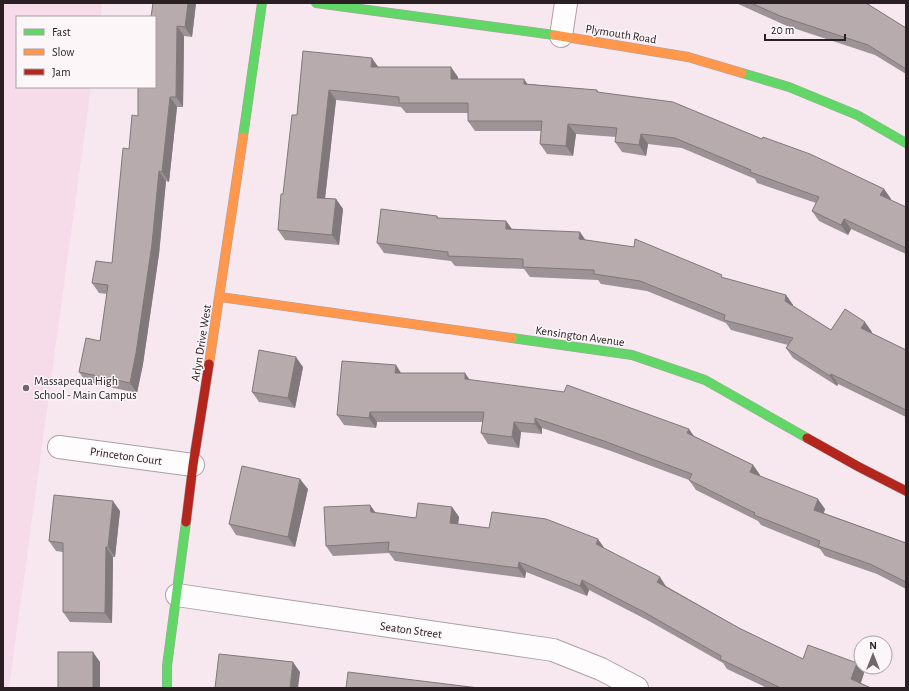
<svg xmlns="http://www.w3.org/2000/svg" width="909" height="691" font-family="'Alegreya Sans',sans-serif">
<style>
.built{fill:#f6dce8}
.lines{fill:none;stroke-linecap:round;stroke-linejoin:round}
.street-casing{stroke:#ab9fa4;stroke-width:24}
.fast-casing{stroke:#ab9fa4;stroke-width:10}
.slow-casing{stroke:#ab9fa4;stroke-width:10}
.jam-casing{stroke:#ab9fa4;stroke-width:10}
.street{stroke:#fefcfd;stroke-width:22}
.fast{stroke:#63d668;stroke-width:9}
.slow{stroke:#ff974d;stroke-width:9}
.jam{stroke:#b3261e;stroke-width:9}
.wall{fill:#9d9396}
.shaded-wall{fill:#80787a}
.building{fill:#b7abae;stroke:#80787a}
.poi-dot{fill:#72666b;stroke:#fcf6f9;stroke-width:1.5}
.labels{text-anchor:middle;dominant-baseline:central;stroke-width:3;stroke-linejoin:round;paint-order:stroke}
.street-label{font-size:12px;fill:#2a2024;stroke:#fcf6f9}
.poi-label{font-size:12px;fill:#2a2024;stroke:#fcf6f9;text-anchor:start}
</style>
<rect width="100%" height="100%" fill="#f7e8ef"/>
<polygon class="built" points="3,3 102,3 101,17 17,17 17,87 91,87 9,688 3,688"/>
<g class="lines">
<g class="street-casing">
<g id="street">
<polyline points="561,36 566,3"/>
<polyline points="59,447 193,465"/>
<polyline points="177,595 553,650 601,669 637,688"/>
</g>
</g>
<g class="fast-casing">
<g id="fast">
<polyline points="316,3 554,35"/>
<polyline points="742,73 789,87 857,115 906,143"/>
<polyline points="243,137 262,3"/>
<polyline points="512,338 632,355 705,380 807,438"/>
<polyline points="167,688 167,666 186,522"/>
</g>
</g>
<g class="slow-casing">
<g id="slow">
<polyline points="554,35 688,57 742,73"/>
<polyline points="220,297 512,338"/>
<polyline points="209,364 243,137"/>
</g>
</g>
<g class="jam-casing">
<g id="jam">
<polyline points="807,438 859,467 906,491"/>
<polyline points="186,522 193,465 209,364"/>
</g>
</g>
<use href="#street" class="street"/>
<use href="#fast" class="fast"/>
<use href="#slow" class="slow"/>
<use href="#jam" class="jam"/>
</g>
<g class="wall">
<polygon points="153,3 196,3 192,37 184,36 183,107 177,107 169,182 166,181 159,254 143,364 137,393 86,382 79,372 100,341 107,294 99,293 92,283 112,263 129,149 138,116 155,87"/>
<polygon points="736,3 870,3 869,5 906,28 906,74 875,55 787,26"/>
<polygon points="303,51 378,67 458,77 458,79 528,84 597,90 598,92 762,139 884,189 891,199 890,200 906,207 906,254 851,229 848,235 819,221 812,211 816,203 757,183 755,179 682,148 648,144 646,156 622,152 615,142 616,137 576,134 573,156 547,154 540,144 541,131 475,131 468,121 468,113 406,113 401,107 336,100 325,198 336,199 343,209 339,245 285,240 278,230 297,115"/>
<polygon points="437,216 439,219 506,221 512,229 585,240 786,295 793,305 793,306 831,330 872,332 871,333 906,350 906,417 838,384 837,386 793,358 786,348 788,345 731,330 726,323 647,291 601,284 598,280 530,277 524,269 455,266 451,261 384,253 377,243"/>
<polygon points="303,367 295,408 259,402 252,392"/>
<polygon points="401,373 470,380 694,436 753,465 760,475 760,476 825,509 824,513 906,543 906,589 877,574 825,556 820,549 761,525 758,521 696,490 689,480 611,451 542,428 542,434 521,432 519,448 488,444 481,433 483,422 377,422 376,428 344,425 337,415"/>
<polygon points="308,489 295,547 236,535 229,524"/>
<polygon points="370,505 376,513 416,518 452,507 459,517 458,524 604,548 666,586 739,628 803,659 857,663 864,673 861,683 871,688 767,688 727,669 723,663 649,621 589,590 587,596 526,572 525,578 395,561 389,553 333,556 326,546"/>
<polygon points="120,511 115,557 113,557 112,623 70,622 63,612 63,552 56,551 49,541"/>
</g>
<g class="shaded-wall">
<polygon points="188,3 196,3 192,37 185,27"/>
<polygon points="177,26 184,36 183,107 176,97"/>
<polygon points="372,58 379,68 371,67"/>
<polygon points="451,67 458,77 458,89 451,79"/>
<polygon points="524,79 531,89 524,84"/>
<polygon points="329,90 336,100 324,208 317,198"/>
<polygon points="170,97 177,107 169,182 162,172"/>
<polygon points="568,124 576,134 573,156 566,146"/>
<polygon points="641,134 648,144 646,156 639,145"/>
<polygon points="159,171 166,181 159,254 143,364 137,393 130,383"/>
<polygon points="884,189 891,199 888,205 880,195"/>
<polygon points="336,199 343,209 339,245 332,235"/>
<polygon points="844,219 851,229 848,235 841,225"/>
<polygon points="506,221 513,231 506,229"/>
<polygon points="580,232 587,242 579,239"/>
<polygon points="786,295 793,305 792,311 785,301"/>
<polygon points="865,322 872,332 868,338 861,328"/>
<polygon points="296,357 303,367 295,408 288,398"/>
<polygon points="396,365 403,376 395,373"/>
<polygon points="465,373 472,383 465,379"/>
<polygon points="831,374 838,384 837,386 830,376"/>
<polygon points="370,412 377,422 376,428 369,418"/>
<polygon points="535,418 542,428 542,434 535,424"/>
<polygon points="514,422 521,432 519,448 512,437"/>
<polygon points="689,429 696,439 687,433"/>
<polygon points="753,465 760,475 757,482 750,472"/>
<polygon points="300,479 308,489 295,547 288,537"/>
<polygon points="818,499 825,509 821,520 814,510"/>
<polygon points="113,501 120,511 115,557 108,547"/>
<polygon points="370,505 377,515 371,512"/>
<polygon points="452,507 459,517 457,533 450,523"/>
<polygon points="598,539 605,549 596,544"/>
<polygon points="106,547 113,557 112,623 105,613"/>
<polygon points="519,562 526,572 525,578 518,568"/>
<polygon points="660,577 667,588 657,582"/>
<polygon points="582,580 589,590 587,596 580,586"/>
<polygon points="93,652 100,662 100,688 93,688"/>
<polygon points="293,662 300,672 298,688 290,688"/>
<polygon points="857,663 864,673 859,688 851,679"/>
</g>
<g class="building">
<polygon points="153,3 188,3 185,27 177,26 176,97 170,97 162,172 159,171 152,244 136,353 130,383 79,372 86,338 100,341 108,285 92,283 96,261 112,263 123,148 129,149 132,115 138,116 138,87 155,87 155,17 151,17"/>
<polygon points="751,3 866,3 906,28 906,69 868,45 780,16"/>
<polygon points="303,51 372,58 371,67 451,67 451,79 524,79 524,84 597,90 597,92 673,102 762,139 763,137 810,154 884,189 880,195 906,207 906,248 844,219 841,225 812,211 819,197 750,172 751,170 675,138 641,134 639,145 615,142 617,128 568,124 566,146 540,144 542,121 468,121 468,103 399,103 399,97 329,90 317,198 336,199 332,235 278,230 281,194 283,194 292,115 297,115"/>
<polygon points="381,209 437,216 437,218 506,221 506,229 580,232 579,239 634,247 635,239 722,275 721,277 786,295 785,301 831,330 845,309 865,322 861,328 906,350 906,410 831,374 830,376 786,348 793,338 724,320 725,315 640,281 594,274 594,270 523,267 523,259 448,256 448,252 377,243"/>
<polygon points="259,350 296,357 288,398 252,392"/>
<polygon points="342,361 396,365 395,373 465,373 465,379 564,392 567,385 689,429 687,433 753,465 750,472 818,499 814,510 906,543 906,582 870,564 818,546 820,541 754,515 755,513 689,480 692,474 604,441 535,418 535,424 514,422 512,437 481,433 484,412 370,412 369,418 337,415"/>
<polygon points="242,466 300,479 288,537 229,524"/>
<polygon points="54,495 113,501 108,547 106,547 105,613 63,612 63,543 49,541"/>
<polygon points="418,503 452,507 450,523 489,528 492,512 546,519 598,539 596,544 660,577 657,582 739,628 803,659 808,645 857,663 851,679 871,688 781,688 720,659 721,656 642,611 582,580 580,586 519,562 518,568 388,551 389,542 326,546 324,507 370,505 371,512 416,518"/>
<rect x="58" y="652" width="35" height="36"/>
<polygon points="219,654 293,662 290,688 215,688"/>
<polygon points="348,672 479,688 346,688"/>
</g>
<circle class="poi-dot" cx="26" cy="388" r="4"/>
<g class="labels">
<g class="street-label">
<text transform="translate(621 34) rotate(9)">Plymouth Road</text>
<text transform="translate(580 336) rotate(8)">Kensington Avenue</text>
<text transform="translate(201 343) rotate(-81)">Arlyn Drive West</text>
<text transform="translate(126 456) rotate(8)">Princeton Court</text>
<text transform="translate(411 630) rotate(8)">Seaton Street</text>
</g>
<g class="poi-label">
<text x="34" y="381">Massapequa High<tspan x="34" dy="14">School - Main Campus</tspan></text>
</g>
</g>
<rect width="909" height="691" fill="none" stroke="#2a2024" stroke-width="8"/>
<rect x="16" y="16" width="140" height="72" fill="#fcf6f9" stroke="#a8a0a4"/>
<rect x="24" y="29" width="20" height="6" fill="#63d668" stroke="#a8a0a4"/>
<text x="52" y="36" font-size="12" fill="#2a2024">Fast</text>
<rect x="24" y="49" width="20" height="6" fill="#ff974d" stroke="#a8a0a4"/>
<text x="52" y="56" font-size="12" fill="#2a2024">Slow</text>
<rect x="24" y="69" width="20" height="6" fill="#b3261e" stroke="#a8a0a4"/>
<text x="52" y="76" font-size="12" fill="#2a2024">Jam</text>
<g transform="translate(873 655)"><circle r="19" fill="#fcf6f9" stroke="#a8a0a4"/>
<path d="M0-3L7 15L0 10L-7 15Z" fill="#72666b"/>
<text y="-6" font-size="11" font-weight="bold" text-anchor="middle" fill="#2a2024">N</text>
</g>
<path d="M765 34v6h80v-6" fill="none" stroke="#2a2024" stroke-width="2"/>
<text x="771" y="34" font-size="12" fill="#2a2024" stroke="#fcf6f9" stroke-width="3" paint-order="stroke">20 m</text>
</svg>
